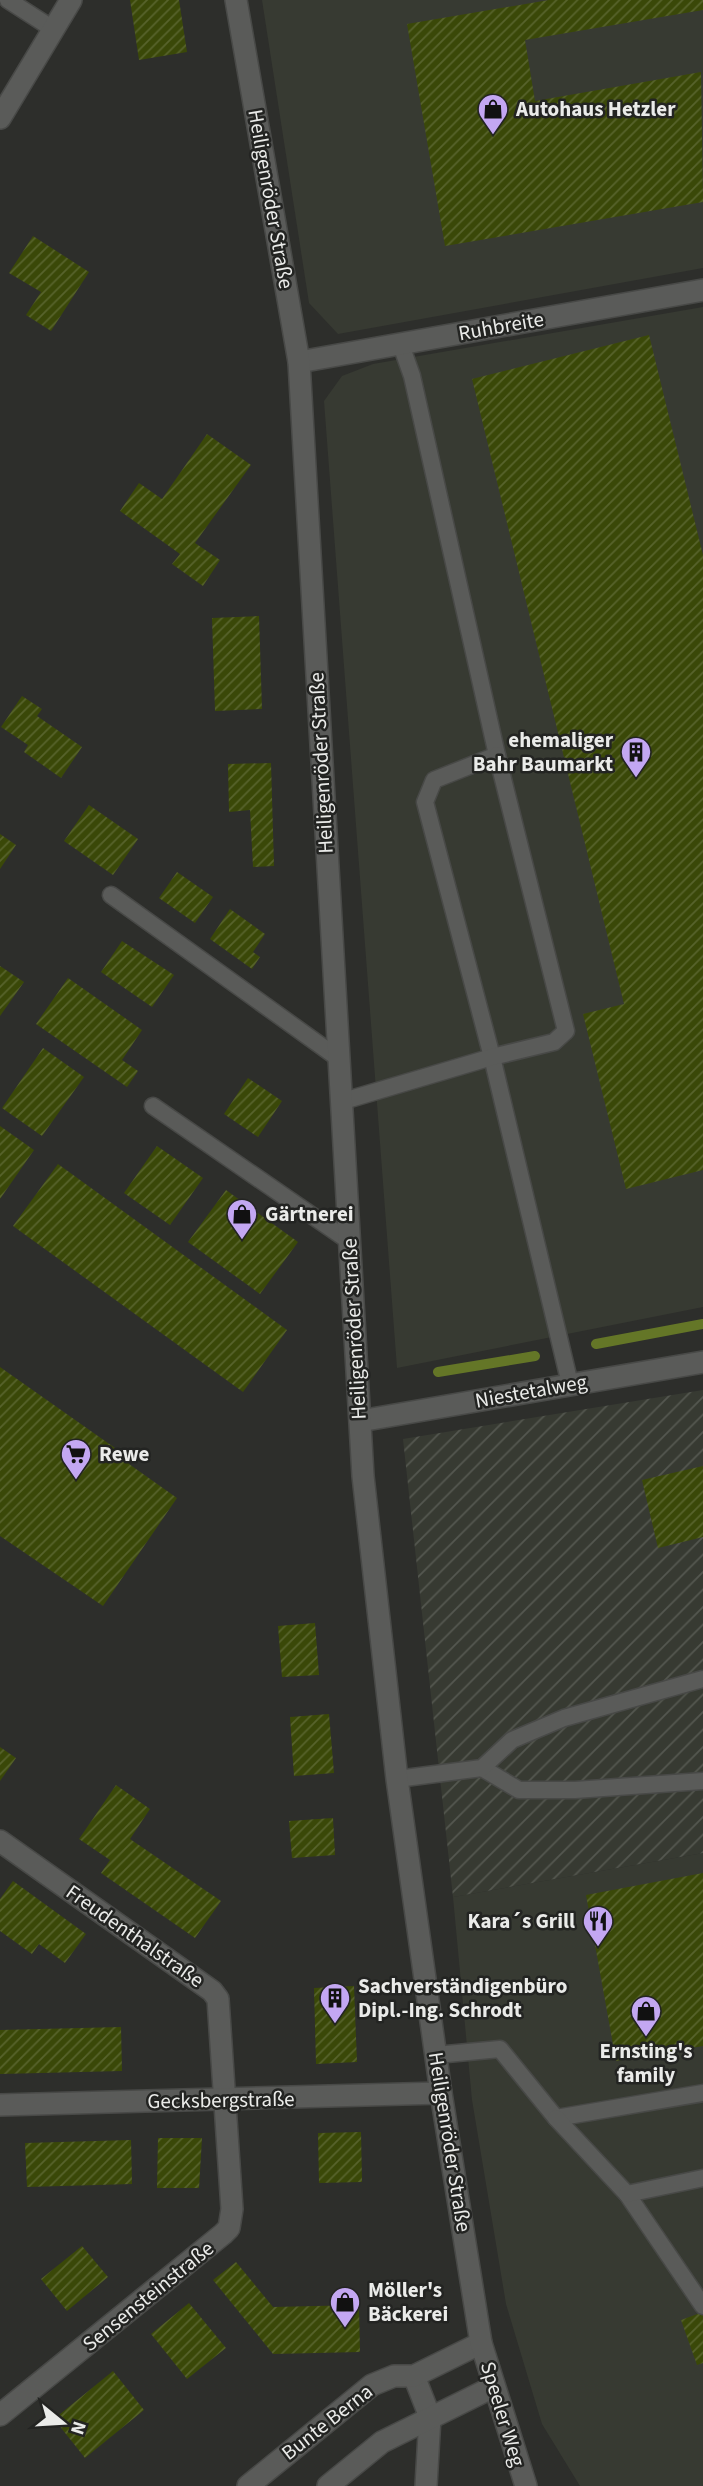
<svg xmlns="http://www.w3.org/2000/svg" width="703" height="2486" font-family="'Source Sans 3',sans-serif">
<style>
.built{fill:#373a32}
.industrial{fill:url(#industrial-furrows)}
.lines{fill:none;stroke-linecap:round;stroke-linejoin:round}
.stream{stroke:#647627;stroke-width:10}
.building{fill:url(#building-hatch)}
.service-casing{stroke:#484947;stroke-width:19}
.minor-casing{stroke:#484947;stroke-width:24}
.tertiary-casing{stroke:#484947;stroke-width:24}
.service{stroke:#5a5b59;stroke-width:16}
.minor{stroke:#5a5b59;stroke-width:21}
.tertiary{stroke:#5a5b59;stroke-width:21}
.labels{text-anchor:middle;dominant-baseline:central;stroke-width:5;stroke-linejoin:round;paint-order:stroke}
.poi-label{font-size:21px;font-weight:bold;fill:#eaebe9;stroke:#232422;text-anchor:start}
.street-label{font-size:21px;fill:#eaebe9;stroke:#232422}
</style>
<defs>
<pattern id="industrial-furrows" width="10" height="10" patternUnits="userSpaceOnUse" patternTransform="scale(1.75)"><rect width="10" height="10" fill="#373a32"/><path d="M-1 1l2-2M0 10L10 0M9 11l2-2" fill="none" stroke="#545750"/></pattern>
<pattern id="building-hatch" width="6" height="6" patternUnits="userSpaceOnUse" patternTransform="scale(1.75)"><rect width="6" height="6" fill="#3a4808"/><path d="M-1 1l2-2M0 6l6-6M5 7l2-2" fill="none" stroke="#57632c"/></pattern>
</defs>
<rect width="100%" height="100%" fill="#2d2e2b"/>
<g class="built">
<polygon points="262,0 703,0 703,268 338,334 309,303"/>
<polygon points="703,307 703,1307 397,1368 324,401 342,376 373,364"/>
<polygon points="703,1853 703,2486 580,2486 542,2424 506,2304 472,2100 453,1897"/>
</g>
<polygon class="industrial" points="703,1390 703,1853 453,1897 403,1439"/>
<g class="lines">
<g class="stream">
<polyline points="596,1344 703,1324"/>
<polyline points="438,1372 535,1356"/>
</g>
</g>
<g class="building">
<polygon points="130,0 179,0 187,52 139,60"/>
<polygon points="549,0 703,0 703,10 525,40 535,101 701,72 703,202 445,246 407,24"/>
<polygon points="33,236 89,272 51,331 26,315 41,292 9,273"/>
<polygon points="649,335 703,555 703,1170 626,1189 583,1014 624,1004 472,379"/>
<polygon points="207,434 251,465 195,543 220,560 203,586 172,564 180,554 120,511 139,483 162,499"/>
<polygon points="259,616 262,709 215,711 212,618"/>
<polygon points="22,696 42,709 37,716 82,747 61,778 24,752 28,745 1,727"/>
<polygon points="271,763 274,866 253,867 250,810 229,812 228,764"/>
<polygon points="89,805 138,839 113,875 64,841"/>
<polygon points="0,834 16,845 0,869"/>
<polygon points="177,872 213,897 195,923 159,898"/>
<polygon points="230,909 265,934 253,952 260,957 252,969 210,939"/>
<polygon points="122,941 174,975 152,1007 101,972"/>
<polygon points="0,966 24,982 0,1016"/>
<polygon points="68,978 142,1030 122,1060 138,1071 127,1087 36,1024"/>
<polygon points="43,1048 84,1077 42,1136 2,1108"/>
<polygon points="248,1078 282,1101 258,1137 224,1114"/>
<polygon points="0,1126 34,1150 0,1199"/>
<polygon points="157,1146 203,1178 170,1225 124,1193"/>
<polygon points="58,1164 287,1330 243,1392 13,1226"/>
<polygon points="226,1190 298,1242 260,1294 188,1242"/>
<polygon points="0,1367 132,1460 129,1464 177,1498 103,1606 0,1536"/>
<polygon points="703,1466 703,1537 658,1548 642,1480"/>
<polygon points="315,1623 319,1675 282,1677 278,1626"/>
<polygon points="329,1714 334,1773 294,1776 290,1717"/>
<polygon points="0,1747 16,1758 0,1781"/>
<polygon points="116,1785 150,1809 130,1839 221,1901 195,1938 101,1873 110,1860 79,1839"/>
<polygon points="333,1818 335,1855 292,1858 289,1821"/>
<polygon points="703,1873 703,2046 616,2061 586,1895"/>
<polygon points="13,1881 86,1934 65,1963 39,1944 32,1954 0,1931 0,1899"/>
<polygon points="354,1986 357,2062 316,2064 314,1988"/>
<polygon points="121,2027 122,2071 0,2074 0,2030"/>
<polygon points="361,2132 362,2182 319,2183 318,2133"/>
<polygon points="158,2138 202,2138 199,2188 157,2188"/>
<polygon points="131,2140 132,2184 27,2187 25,2143"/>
<polygon points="82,2246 108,2277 67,2311 41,2279"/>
<polygon points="236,2262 273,2307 359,2305 360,2352 273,2354 213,2280"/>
<polygon points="189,2303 226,2348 187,2379 151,2334"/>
<polygon points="703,2312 703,2363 697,2365 681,2320"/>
<polygon points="113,2371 144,2410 85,2458 54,2419"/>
</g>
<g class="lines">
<g class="service-casing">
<g id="service">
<polyline points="8,0 53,29"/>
<polyline points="401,345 412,376 497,755 434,780 425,802 492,1057 570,1384"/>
<polyline points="111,895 338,1058"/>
<polyline points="340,1102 492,1057 554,1042 566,1031 497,755"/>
<polyline points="153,1106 349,1241"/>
<polyline points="482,1768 519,1790 575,1790 703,1781"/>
<polyline points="397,1779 482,1768 512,1740 564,1718 703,1679"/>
<polyline points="436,2055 500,2049 556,2118 703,2093"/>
<polyline points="556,2118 627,2194 703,2306"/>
<polyline points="627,2194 703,2178"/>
</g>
</g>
<g class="minor-casing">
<g id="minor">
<polyline points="0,118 71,0"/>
<polyline points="299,362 703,290"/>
<polyline points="360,1421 703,1362"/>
<polyline points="0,1841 212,1991 218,1999 232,2209 229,2228 223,2234 0,2415"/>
<polyline points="0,2105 441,2093"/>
<polyline points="414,2376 430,2417 426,2486"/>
<polyline points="248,2486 372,2385 394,2376 414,2376 481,2343"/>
<polyline points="328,2486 382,2442 493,2387"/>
</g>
</g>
<g class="tertiary-casing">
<polyline id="tertiary" points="236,0 299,362 363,1476 397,1779 441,2093 481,2343 526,2486"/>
</g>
<use href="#service" class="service"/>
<use href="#minor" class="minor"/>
<use href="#tertiary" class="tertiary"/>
</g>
<defs>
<g id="shop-pin" transform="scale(1.575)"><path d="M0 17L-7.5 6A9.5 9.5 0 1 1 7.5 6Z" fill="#c3a7f2" stroke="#232422"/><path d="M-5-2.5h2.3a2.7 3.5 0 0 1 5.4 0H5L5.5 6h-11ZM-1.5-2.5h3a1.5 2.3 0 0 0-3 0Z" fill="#111"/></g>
<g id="building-pin" transform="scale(1.575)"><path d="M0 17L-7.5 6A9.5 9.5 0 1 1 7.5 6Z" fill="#c3a7f2" stroke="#232422"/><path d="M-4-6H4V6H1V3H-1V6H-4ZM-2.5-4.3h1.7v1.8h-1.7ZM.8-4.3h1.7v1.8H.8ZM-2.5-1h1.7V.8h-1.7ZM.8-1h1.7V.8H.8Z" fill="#111"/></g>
<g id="supermarket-pin" transform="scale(1.575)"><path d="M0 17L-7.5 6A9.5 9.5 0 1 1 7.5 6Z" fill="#c3a7f2" stroke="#232422"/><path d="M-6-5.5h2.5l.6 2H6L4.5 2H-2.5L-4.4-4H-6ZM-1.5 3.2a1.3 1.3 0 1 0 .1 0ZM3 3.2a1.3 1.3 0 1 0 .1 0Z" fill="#111"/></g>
<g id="restaurant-pin" transform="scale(1.575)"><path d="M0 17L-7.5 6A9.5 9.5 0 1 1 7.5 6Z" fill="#c3a7f2" stroke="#232422"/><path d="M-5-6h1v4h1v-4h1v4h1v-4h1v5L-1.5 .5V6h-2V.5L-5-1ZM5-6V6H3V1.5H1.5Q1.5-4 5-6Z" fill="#111"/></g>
</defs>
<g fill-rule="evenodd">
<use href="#shop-pin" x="493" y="109"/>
<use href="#building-pin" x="636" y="752"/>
<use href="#shop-pin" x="242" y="1214"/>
<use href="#supermarket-pin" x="76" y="1454"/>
<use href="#restaurant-pin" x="598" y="1921"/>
<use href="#building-pin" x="335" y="1998"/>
<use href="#shop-pin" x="646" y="2011"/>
<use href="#shop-pin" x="345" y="2302"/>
</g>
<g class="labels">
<g class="poi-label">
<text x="516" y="109">Autohaus Hetzler</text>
<text x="613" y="740" text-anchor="end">ehemaliger<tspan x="613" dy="24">Bahr Baumarkt</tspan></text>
<text x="265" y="1214">Gärtnerei</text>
<text x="99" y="1454">Rewe</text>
<text x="575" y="1921" text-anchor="end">Kara´s Grill</text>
<text x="358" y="1986">Sachverständigenbüro<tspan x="358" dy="24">Dipl.-Ing. Schrodt</tspan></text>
<text x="646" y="2051" text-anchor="middle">Ernsting's<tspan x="646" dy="24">family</tspan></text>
<text x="368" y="2290">Möller's<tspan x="368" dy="24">Bäckerei</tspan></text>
</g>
<g class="street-label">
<text transform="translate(271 199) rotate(80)">Heiligenröder Straße</text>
<text transform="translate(501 326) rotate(-10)">Ruhbreite</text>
<text transform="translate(321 763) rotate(-93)">Heiligenröder Straße</text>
<text transform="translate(354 1329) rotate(-93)">Heiligenröder Straße</text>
<text transform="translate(531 1391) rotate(-10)">Niestetalweg</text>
<text transform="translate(135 1936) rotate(35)">Freudenthalstraße</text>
<text transform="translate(221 2100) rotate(-1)">Gecksbergstraße</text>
<text transform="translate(450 2142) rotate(81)">Heiligenröder Straße</text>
<text transform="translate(148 2296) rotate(-39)">Sensensteinstraße</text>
<text transform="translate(503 2414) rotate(73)">Speeler Weg</text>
<text transform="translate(327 2422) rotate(-38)">Bunte Berna</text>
</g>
</g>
<g transform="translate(63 2423) rotate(108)" stroke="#232422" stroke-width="5" paint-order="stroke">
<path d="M0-5L12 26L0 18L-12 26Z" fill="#eaebe9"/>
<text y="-10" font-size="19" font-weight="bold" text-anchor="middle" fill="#eaebe9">N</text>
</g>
</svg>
